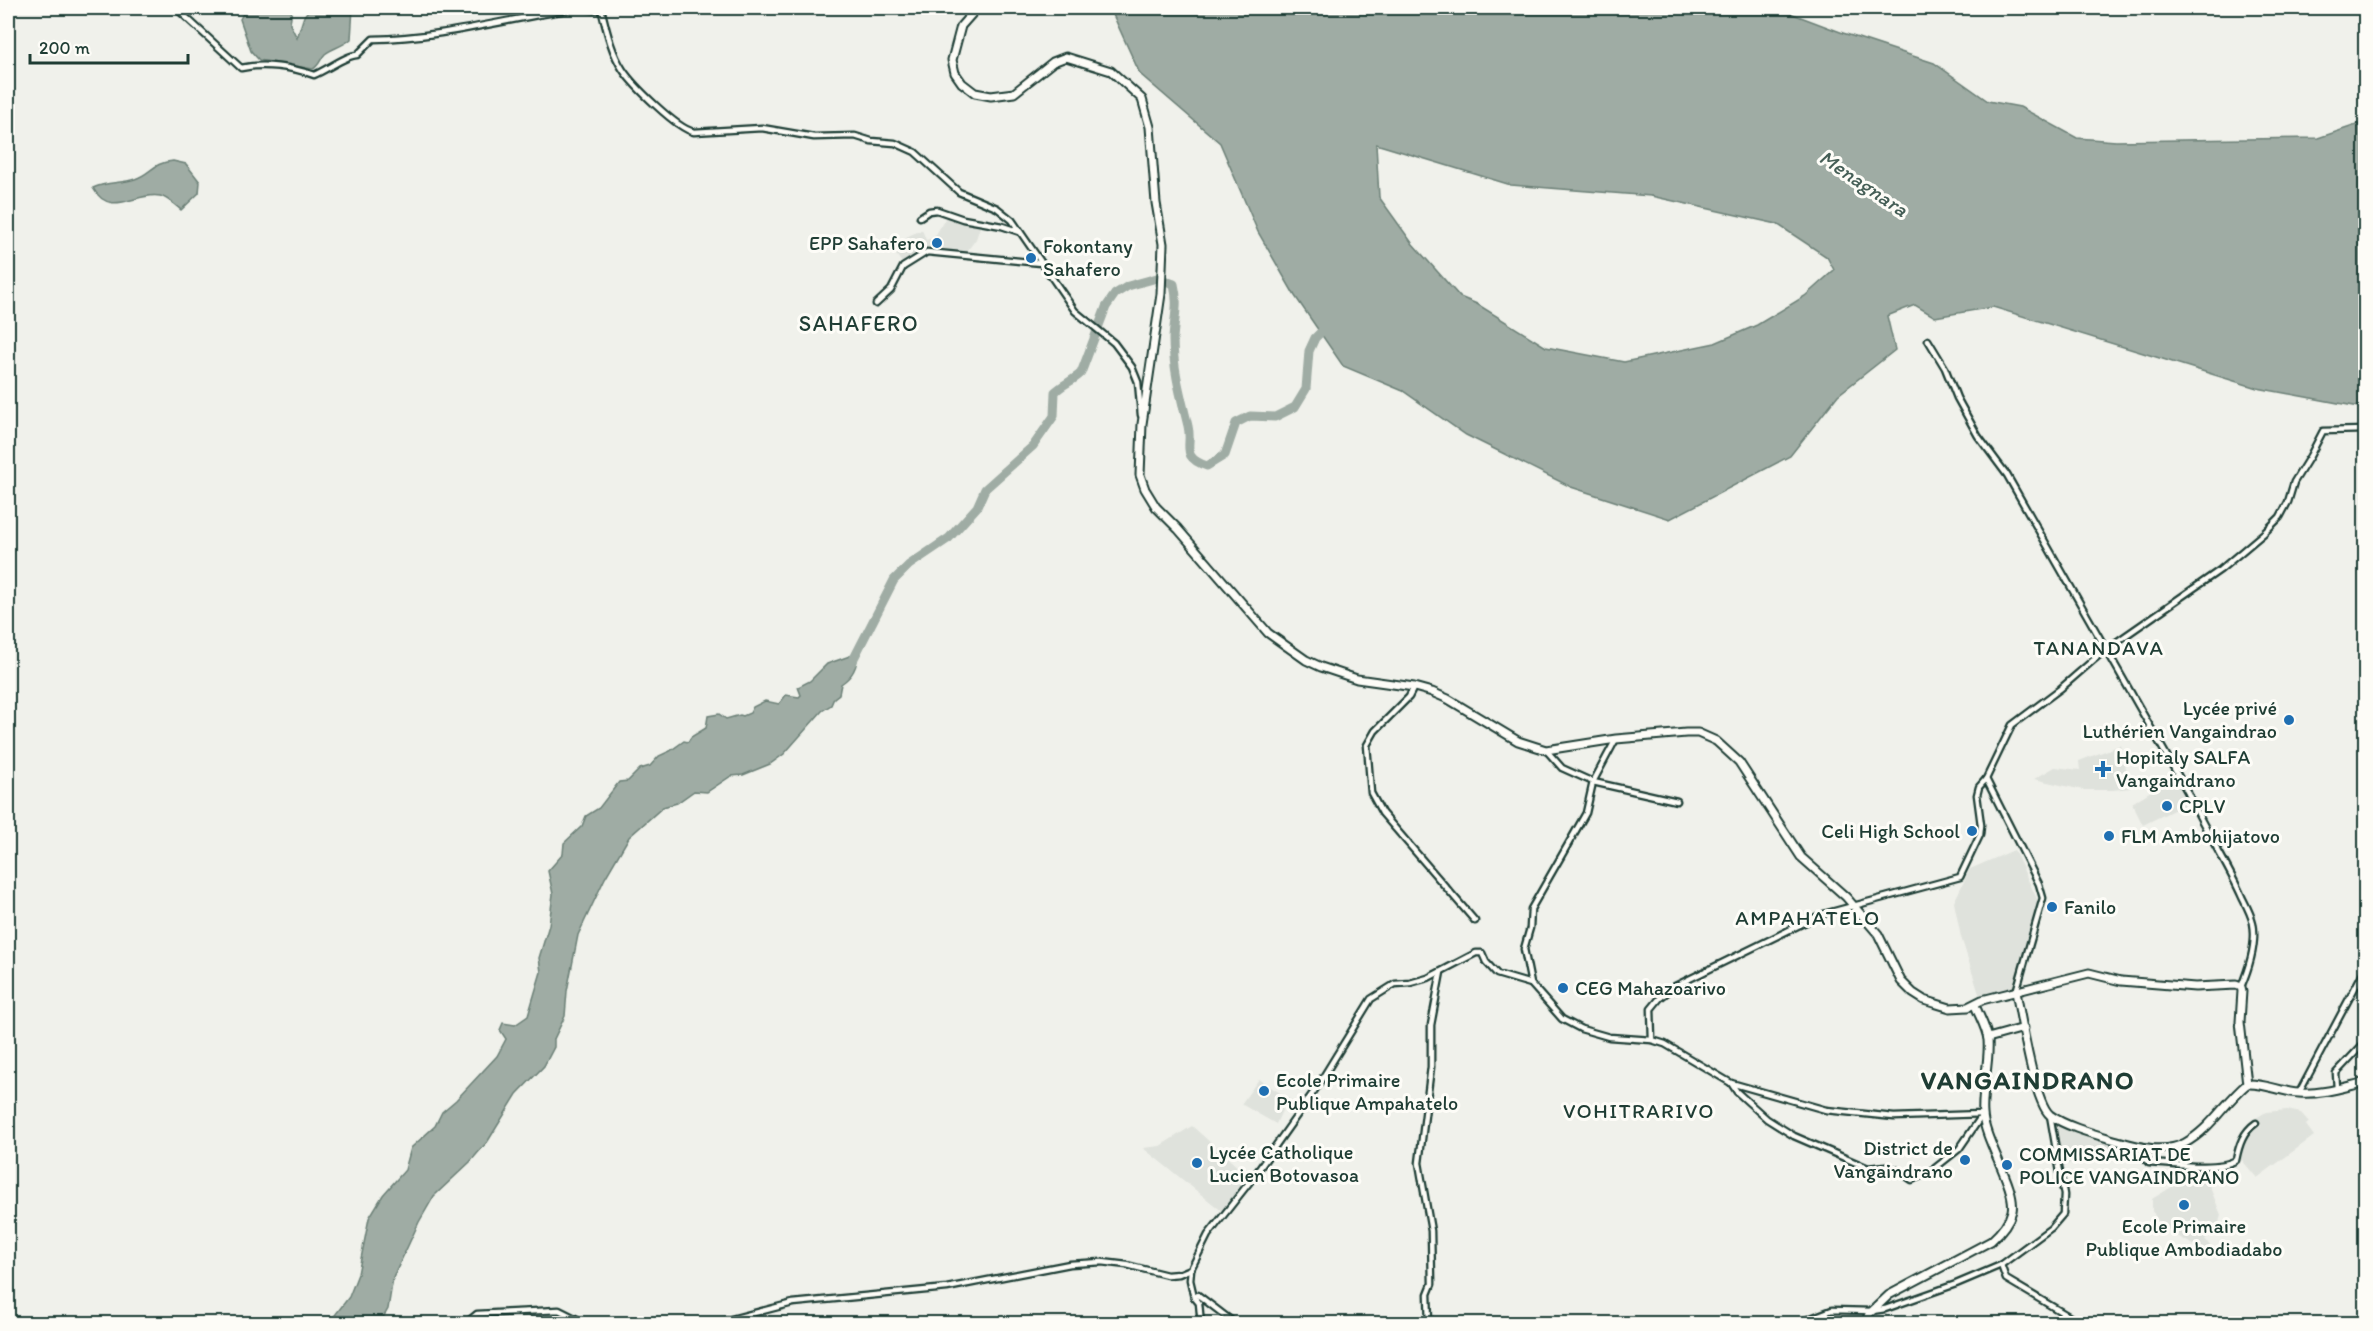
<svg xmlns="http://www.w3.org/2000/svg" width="2373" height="1331" font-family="Itim,sans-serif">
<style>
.built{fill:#dfe2dc}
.water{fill:#9faca4;stroke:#6c8077;stroke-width:1.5;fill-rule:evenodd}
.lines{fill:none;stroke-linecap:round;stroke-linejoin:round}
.river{stroke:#9faca4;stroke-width:9}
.street-casing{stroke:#1f3d34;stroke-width:9}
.secondary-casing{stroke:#1f3d34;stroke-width:11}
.street{stroke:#fdfcf7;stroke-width:4.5}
.secondary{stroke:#fdfcf7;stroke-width:7}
.poi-dot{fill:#1f6fb2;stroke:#fdfcf7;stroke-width:2}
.labels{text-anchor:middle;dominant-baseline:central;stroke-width:6;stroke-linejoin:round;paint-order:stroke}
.poi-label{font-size:20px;fill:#1f3d34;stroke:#fdfcf7;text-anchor:start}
.water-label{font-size:21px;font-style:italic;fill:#455e56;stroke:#fdfcf7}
.neighbourhood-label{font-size:21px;letter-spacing:1.5px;fill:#1f3d34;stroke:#fdfcf7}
.quarter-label{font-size:22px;letter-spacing:1.5px;fill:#1f3d34;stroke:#fdfcf7}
.district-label{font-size:26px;font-weight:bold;letter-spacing:1.5px;fill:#1f3d34;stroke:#fdfcf7}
</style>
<rect width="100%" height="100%" fill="#f0f1eb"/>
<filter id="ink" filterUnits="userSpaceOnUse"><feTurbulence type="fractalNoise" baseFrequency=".0167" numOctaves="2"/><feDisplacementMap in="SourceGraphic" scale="12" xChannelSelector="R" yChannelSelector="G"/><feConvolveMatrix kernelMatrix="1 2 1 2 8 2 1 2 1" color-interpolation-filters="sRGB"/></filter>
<g filter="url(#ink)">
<g class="built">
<polygon points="946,217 980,227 976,239 965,254 936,246 927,247 902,263 893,250 910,235 922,230 926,240 934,238"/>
<polygon points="2121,745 2130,788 2113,790 2083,790 2034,779 2055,767 2080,770 2079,761"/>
<polygon points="2173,777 2188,803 2143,825 2132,803"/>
<polygon points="2014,850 2038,901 2038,910 2013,989 1980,997 1961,937 1954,902 1970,869"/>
<polygon points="1259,1079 1301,1107 1298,1112 1285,1104 1276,1124 1241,1104"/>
<polygon points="2287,1110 2301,1113 2309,1122 2306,1125 2314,1136 2257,1178 2241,1159 2242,1143 2248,1134 2261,1126 2256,1118 2266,1112"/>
<polygon points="2052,1120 2139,1147 2139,1154 2115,1152 2085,1157 2061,1167"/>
<polygon points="1192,1126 1250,1178 1223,1212 1143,1148 1160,1146"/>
<polygon points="2188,1170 2203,1170 2221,1215 2217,1230 2205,1239 2210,1246 2204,1251 2172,1233 2158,1221 2152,1211 2152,1199 2178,1183"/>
</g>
<g class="water">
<path d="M246,8h46l-2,16 7,14 7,-22 6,-8h43l-2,31c-9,8 -19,9 -26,15 -5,5 -5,11 -12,15l-54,-9 -8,-9 -11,-32z"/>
<path d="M1110,8h667l66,25 91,30 54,38 32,6 57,31 39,3 202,-3 47,-16v286l-108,-20 -264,-81 -58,10 -20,-12 -28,11 8,34 -57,45 -48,61 -120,63 -99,-32 -105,-52 -63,-44 -60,-25 -48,-70 -37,-64 -38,-89 -80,-69zM1376,144l135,41 140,11 126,28 50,33 7,13 -29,26 -48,29 -42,18 -91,19 -78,-15 -69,-43 -17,-7 -48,-54 -33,-46z"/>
<path d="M173,161l13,3 14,18 -1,11 -18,17c-6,-5 -13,-12 -21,-14 -23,-5 -50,23 -67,-8 14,-7 28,-4 42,-9 17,-6 17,-16 38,-18z"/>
<path d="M858,653c-1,14 -5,23 -17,31l-2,10 -5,4 -3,7 -9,6 -38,43 -14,10 -27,11 -12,1 -24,16 -13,-1 -17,12 -14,4 -34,30 -24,41 -27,57 -11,56 -2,25 -11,23v8l-10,19 -27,28 -29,47 -18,21 -36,34 -15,26 -26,56 -5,31 -8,14h-51l20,-26 9,-23 11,-56 14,-23 22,-25 6,-22 24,-22 7,-14 14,-12 41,-44 9,-17 -6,-9 3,-7 12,2 13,-9 13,-44 -2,-14 10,-33 4,-31 -5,-23 15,-17 1,-11 18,-17 4,-10 13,-8 20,-26 9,-1 12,-12 10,-3 9,-10 11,-5 14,-10 4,1 3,-5 15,-9 2,-12 11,-2 7,5 14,-4 3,1 7,-3 3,-6 12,-6 14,3 7,-9 13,2 2,-2 -3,-8 12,-6 17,-17z"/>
</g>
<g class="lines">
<path class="river" d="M851,664l43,-84 15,-15 40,-27 28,-31 8,-18 48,-43 21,-30 1,-24c8,-8 18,-11 26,-19l25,-66 9,-13 13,-8 29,-8 17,6c5,20 0,36 -1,55 0,30 8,58 15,87 5,20 -9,30 19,40l18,-11 11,-32 14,-7 25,1 20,-10 11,-18 3,-38 6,-13 13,-13"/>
<g class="street-casing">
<g id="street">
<path d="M176,8l65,60c23,-5 51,-1 73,7 13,-5 32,-20 43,-20l16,-16c70,-1 137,-21 206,-31"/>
<polyline points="585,8 594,10 601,8"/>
<path d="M601,8c5,20 10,44 22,62 10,15 54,59 71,62l68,-4 52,9 41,-1 16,5 24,2 20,9 44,40 38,16 15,12 63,91 39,32 18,24 6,15 3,33"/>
<polyline points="920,217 929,211 937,210 963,219 1002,226 1020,232"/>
<polyline points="876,304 891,290 903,267 927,252 1041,263"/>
<path d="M1928,340l17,28 12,30 21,38 29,39 181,318c16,36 38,68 54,104 4,8 9,17 11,26 4,20 -4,45 -12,64"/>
<polyline points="1414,687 1409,697 1375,731 1367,745 1371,793 1382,813 1475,921"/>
<polyline points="1546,750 1562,768 1593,782 1677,801"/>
<polyline points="1986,779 2039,884 2043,898 2016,992"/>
<polyline points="1531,984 1524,949 1530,928 1531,909 1586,813 1593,782 1616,739"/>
<polyline points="1652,1040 1651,1009 1660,998 1675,986 1820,915 1960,877 1980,835 1981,825 1977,795 1979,787 1986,779 2012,725 2060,689 2105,650 2220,570 2264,533 2280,517 2288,502 2294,482 2310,456 2323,431 2366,430"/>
<polyline points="1731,1083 1737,1092 1767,1119 1794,1136 1868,1168 1886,1166 1897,1170 1912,1180 1930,1172 1959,1149 1983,1114"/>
<polyline points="2337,1089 2336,1073 2366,1041"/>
<polyline points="2299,1093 2366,967"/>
<path d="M2142,1146l-1,9 8,8c21,1 70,8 87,-3 3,-15 7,-28 20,-37"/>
<polyline points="2001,1265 2006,1279 2070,1317"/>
<polyline points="1194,1297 1198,1295 1236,1324"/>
<polyline points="465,1324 477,1314 559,1310 587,1324"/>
<polyline points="712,1324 793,1303 947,1288 1070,1264 1102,1262 1127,1265 1167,1275 1179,1274 1191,1269"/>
<polyline points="1201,1324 1199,1303 1194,1297 1190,1280 1191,1269 1208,1235 1252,1179 1317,1087 1371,999 1395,984 1410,983 1428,978 1476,953 1482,953 1486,962 1497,974 1531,984 1562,1019 1581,1029 1609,1037 1652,1040 1665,1044 1731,1083 1826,1110 1894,1117 1983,1114"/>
<polyline points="1429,1324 1428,1294 1432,1284 1431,1231 1419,1163 1431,1067 1431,1025 1441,972"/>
<polyline points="1803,1324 1806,1320 1832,1310 1872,1311 1885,1309 1956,1284 2001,1265 2051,1228 2063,1214 2064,1195 2050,1115"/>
</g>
</g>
<g class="secondary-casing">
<g id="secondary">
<polyline points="977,8 961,26 952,60 955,73 962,83 975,93 991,96 1014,93 1053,62 1066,57 1111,71 1142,99 1150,127 1156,203 1163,244 1161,294 1142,424 1140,475 1145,489 1156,507 1178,529 1268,633 1306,660 1321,667 1357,679 1414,687 1432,692 1448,699 1518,741 1546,750 1616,739 1686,733 1698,733 1716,741 1739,762 1801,857 1846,897 1878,934 1901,981 1913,993 1924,1000 1950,1008 1968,1007 1982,1000 2089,973 2121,981 2195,987 2236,985 2241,987 2242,991 2240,1022 2247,1084"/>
<path d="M2016,992c5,24 18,110 34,123 16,12 48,20 68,26 21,6 46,13 67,2 25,-13 40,-41 62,-59 18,-1 34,8 52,9 22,2 45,-6 67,-11"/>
<polyline points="1988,1038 2024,1028"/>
<path d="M1865,1324l4,-10 20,-19 102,-54c9,-8 18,-18 21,-30 5,-24 -28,-70 -29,-97 -2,-23 7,-50 5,-74 -1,-11 -9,-24 -13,-35"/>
</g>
</g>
<use href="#street" class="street"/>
<use href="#secondary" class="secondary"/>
</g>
</g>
<g class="poi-dot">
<circle cx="937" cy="243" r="6"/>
<circle cx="1031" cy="258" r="6"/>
<circle cx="2289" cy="720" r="6"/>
<path d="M2100 760h6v6h6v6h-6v6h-6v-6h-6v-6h6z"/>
<circle cx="2167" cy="806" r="6"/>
<circle cx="1972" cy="831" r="6"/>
<circle cx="2109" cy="836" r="6"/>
<circle cx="2052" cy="907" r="6"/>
<circle cx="1563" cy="988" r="6"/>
<circle cx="1264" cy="1091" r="6"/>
<circle cx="1965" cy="1160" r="6"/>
<circle cx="1197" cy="1163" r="6"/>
<circle cx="2007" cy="1165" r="6"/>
<circle cx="2184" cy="1205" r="6"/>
</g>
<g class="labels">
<g class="poi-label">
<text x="925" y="243" text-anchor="end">EPP Sahafero</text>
<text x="1043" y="246">Fokontany<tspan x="1043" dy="23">Sahafero</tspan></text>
<text x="2277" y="708" text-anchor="end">Lycée privé<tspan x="2277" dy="23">Luthérien Vangaindrao</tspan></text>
<text x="2116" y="757">Hopitaly SALFA<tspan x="2116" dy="23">Vangaindrano</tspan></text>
<text x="2179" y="806">CPLV</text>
<text x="1960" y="831" text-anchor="end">Celi High School</text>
<text x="2121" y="836">FLM Ambohijatovo</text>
<text x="2064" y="907">Fanilo</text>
<text x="1575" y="988">CEG Mahazoarivo</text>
<text x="1276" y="1080">Ecole Primaire<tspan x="1276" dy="23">Publique Ampahatelo</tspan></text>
<text x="1953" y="1148" text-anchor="end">District de<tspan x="1953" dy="23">Vangaindrano</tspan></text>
<text x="1209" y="1152">Lycée Catholique<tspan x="1209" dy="23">Lucien Botovasoa</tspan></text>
<text x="2019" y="1154">COMMISSARIAT DE<tspan x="2019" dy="23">POLICE VANGAINDRANO</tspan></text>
<text x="2184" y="1226" text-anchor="middle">Ecole Primaire<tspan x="2184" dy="23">Publique Ambodiadabo</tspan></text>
</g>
<g class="water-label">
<text transform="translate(1864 183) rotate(34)">Menagnara</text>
</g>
<g class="neighbourhood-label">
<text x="2099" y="647">TANANDAVA</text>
<text x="1808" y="917">AMPAHATELO</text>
<text x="1639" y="1110">VOHITRARIVO</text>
</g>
<g class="quarter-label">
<text x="859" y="323">SAHAFERO</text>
</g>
<g class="district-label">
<text x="2028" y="1080">VANGAINDRANO</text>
</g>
</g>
<rect width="2373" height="1331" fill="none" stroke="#fdfcf7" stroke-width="30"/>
<rect x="15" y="15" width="2343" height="1301" fill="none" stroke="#1f3d34" stroke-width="2" filter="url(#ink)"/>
<path d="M30 54v9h158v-9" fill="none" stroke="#1f3d34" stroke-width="3"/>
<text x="39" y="54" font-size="18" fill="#1f3d34" stroke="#fdfcf7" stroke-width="4.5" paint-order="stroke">200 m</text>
</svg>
